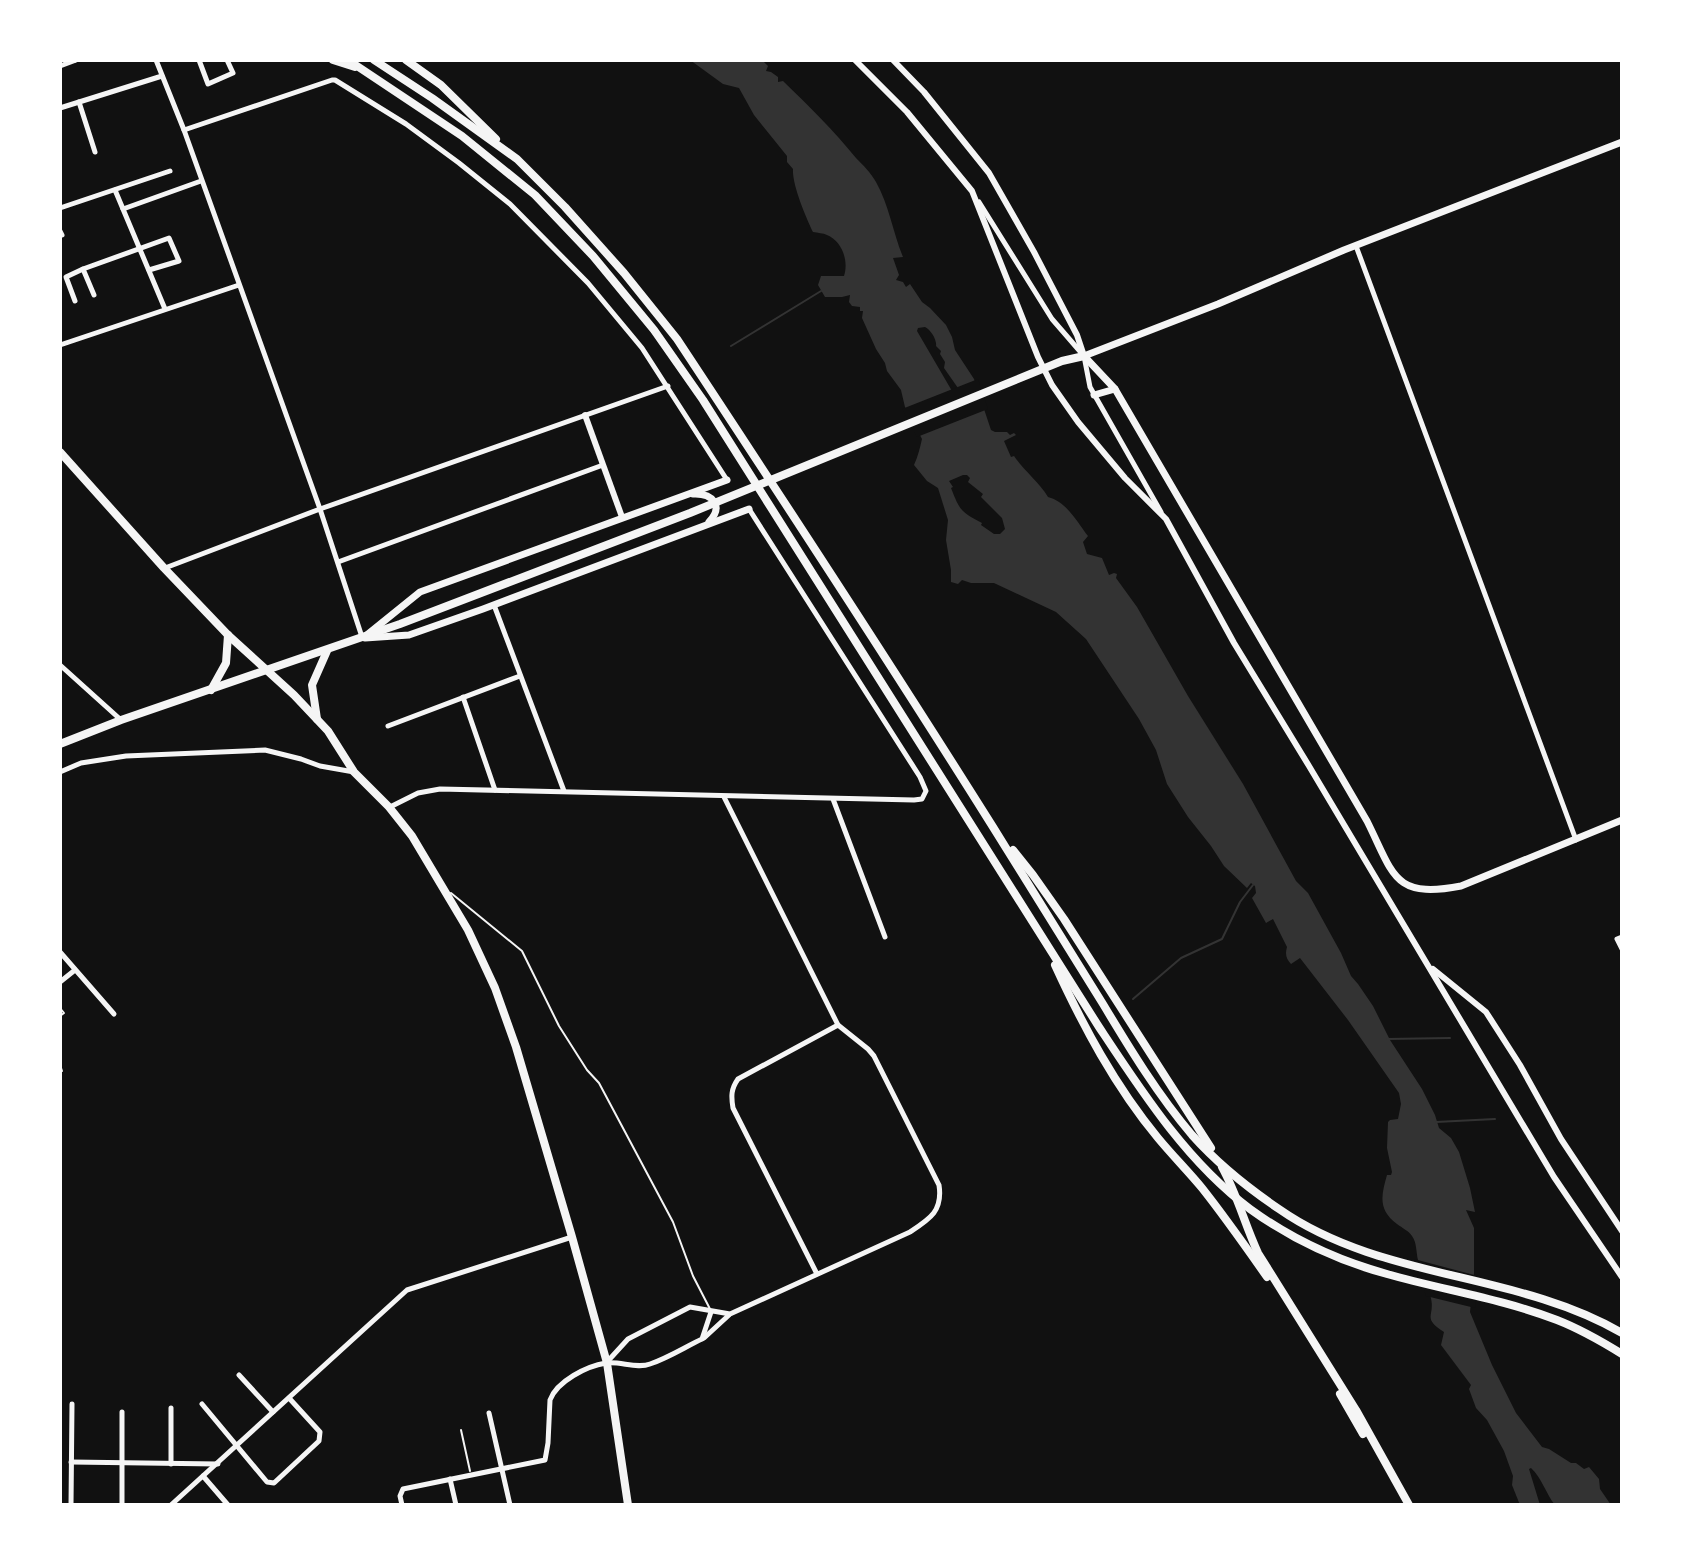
<svg xmlns="http://www.w3.org/2000/svg" width="1682" height="1565" font-family="Spectral,serif">
<style>
.water{fill:#333;fill-rule:evenodd}
.pier{fill:#111}
.lines{fill:none;stroke-linecap:round;stroke-linejoin:round}
.stream{stroke:#333;stroke-width:2}
.service{stroke:#f5f5f5;stroke-width:2}
.minor{stroke:#f5f5f5;stroke-width:5}
.tertiary{stroke:#f5f5f5;stroke-width:6}
.secondary{stroke:#f5f5f5;stroke-width:7}
.primary{stroke:#f5f5f5;stroke-width:8}
.trunk{stroke:#f5f5f5;stroke-width:8}
</style>
<rect width="100%" height="100%" fill="#111"/>
<path class="water" d="M690,60h72l6,6 -2,5 5,1 7,5v5l5,-1c26,25 51,50 73,77 7,7 15,15 20,24 13,23 17,51 27,75l-10,1 6,17 -3,5 7,2 3,5 4,-3 12,18 8,6 16,17 6,12 3,13 19,29 17,51 4,2h12l3,3 4,-2 2,2 -12,6 7,16 3,-1c10,15 25,26 34,41 19,5 29,25 40,39l-5,6 4,12 15,4 7,17 5,-2 3,1 -1,4 21,29 51,89 55,88 53,97 12,12 33,60 10,23 7,8 15,22 17,34 32,49 13,26 4,13 12,10 8,14 11,36 5,24 -9,-2 8,18v45l-4,39 22,53 24,48 26,34 7,2 22,14h5l8,6 5,-2 10,12 1,10 11,16h-56c-9,-11 -13,-27 -24,-37l-2,1 11,36h-20l-8,-20 1,-9 -9,-25 -17,-31 -11,-12 -7,-19 2,-4 -30,-40 3,-13c-24,-15 -7,-16 -14,-37 -4,-11 -10,-23 -12,-35 -2,-8 -1,-17 -6,-24 -3,-5 -10,-8 -15,-12 -19,-14 -16,-28 -10,-49h4l1,-3 -5,-24 1,-26 2,-2 8,-1 3,-15 -2,-11 -51,-73 -48,-62 -9,6c-5,-5 -6,-10 -4,-17l-14,-28 -7,4 -14,-25 4,-5 -1,-7 -4,-3 -4,5 -23,-22 -13,-20 -23,-29 -21,-33 -11,-34 -17,-31 -53,-80 -30,-27 -62,-29h-23l-9,-3 -4,4 -7,-2v-12l-5,-30 2,-20 -10,-32 -11,-7 -13,-16c4,-9 6,-17 8,-26l-17,-32 -4,-17 -14,-19 -2,-8 -9,-14 -14,-31 1,-7h-3v-4l-8,-1 -3,-4 1,-7 -8,2h-17l-7,-12 3,-9h23c5,-15 -2,-35 -17,-41 -4,-2 -9,-2 -14,-3 -7,-15 -21,-47 -20,-63l-6,-7v-6l-33,-41 -15,-27 -16,-4zM925,327c6,3 12,13 11,19l5,5 -1,3 5,8 -1,6 14,20 -6,3 -35,-60 1,-3zM963,475h4l3,3 -2,4 15,12 -2,3 21,21 3,11 -5,5h-6l-13,-9 1,-2c-21,-11 -22,-12 -31,-35l2,-1 -4,-6z"/>
<g class="pier">
<polygon points="978,379 988,409 917,437 902,409"/>
<polygon points="1414,1259 1478,1276 1475,1308 1426,1296"/>
</g>
<g class="lines">
<g class="stream">
<polyline points="731,346 821,291"/>
<polyline points="1133,999 1181,958 1222,939 1240,902 1253,885"/>
<polyline points="1387,1039 1450,1038"/>
<polyline points="1436,1122 1495,1119"/>
</g>
<g class="service">
<polyline points="451,893 522,951 559,1026 587,1070 599,1083 673,1222 693,1276 710,1309"/>
<polyline points="60,1008 64,1013 60,1016"/>
<polyline points="60,1065 62,1071"/>
<polyline points="461,1430 470,1471"/>
</g>
<g class="minor">
<polyline points="156,60 184,130"/>
<polyline points="199,60 208,84 233,73 227,60"/>
<polyline points="60,66 76,60"/>
<polyline points="79,102 95,152"/>
<polyline points="60,108 162,76"/>
<polyline points="115,190 165,309"/>
<polyline points="979,202 1052,319 1084,356 1090,387 1161,512"/>
<polyline points="60,208 170,171"/>
<polyline points="123,209 201,181"/>
<polyline points="60,231 62,235"/>
<polyline points="1356,246 1576,840"/>
<polyline points="94,295 83,269 169,238 179,261 149,270"/>
<polyline points="75,301 66,277 83,269"/>
<polyline points="60,345 239,285"/>
<polyline points="338,562 603,465"/>
<polyline points="165,568 320,509 668,386"/>
<polyline points="494,605 564,791"/>
<polyline points="362,637 320,509 184,130 332,80 335,80 406,124 459,163 510,204 588,283 642,348 727,480"/>
<polyline points="60,665 121,720"/>
<polyline points="463,697 495,790"/>
<polyline points="388,726 520,676"/>
<polyline points="60,772 81,763 126,756 265,750 301,759 320,766 354,772"/>
<polyline points="724,797 838,1025"/>
<polyline points="833,799 885,937"/>
<polyline points="390,807 418,793 440,789 914,800 922,799 926,791 920,777 749,509"/>
<polyline points="1622,937 1617,939 1622,949"/>
<polyline points="60,952 114,1014"/>
<polyline points="60,982 75,970"/>
<polyline points="704,1338 729,1315"/>
<path d="M607,1362l21,-23 62,-32 40,7 180,-82c20,-13 33,-21 29,-47l-65,-129 -6,-7 -30,-24 -100,54c-7,10 -7,17 -5,29l84,166"/>
<polyline points="239,1375 273,1412"/>
<polyline points="202,1404 267,1482 274,1483 319,1441 320,1432 289,1398"/>
<polyline points="489,1413 510,1505"/>
<polyline points="71,1462 218,1464"/>
<polyline points="171,1464 171,1408"/>
<polyline points="203,1476 228,1505"/>
<polyline points="450,1479 456,1505"/>
<polyline points="71,1505 72,1404"/>
<polyline points="122,1505 122,1412"/>
<polyline points="171,1505 407,1290 572,1237"/>
<path d="M402,1505l-2,-9 3,-7 142,-29 3,-17 2,-43c7,-19 37,-34 56,-37 14,-2 31,6 44,1 18,-6 35,-17 52,-25l9,-27"/>
</g>
<g class="tertiary">
<polyline points="855,60 907,112 972,191 1038,357 1052,385 1078,422 1125,478 1166,519 1234,643 1309,766 1554,1177 1622,1277"/>
<polyline points="893,60 924,92 989,173 1034,252 1077,335 1084,356"/>
<polyline points="585,415 622,517"/>
<polyline points="1433,969 1486,1012 1520,1065 1561,1139 1622,1231"/>
</g>
<g class="secondary">
<path d="M1622,142l-278,108 -126,54 -134,52 31,33 252,432c27,54 26,78 94,65l161,-66"/>
<polyline points="1094,395 1115,389"/>
<path d="M693,494c20,-1 31,12 16,28"/>
<polyline points="368,634 420,592 727,480"/>
<polyline points="365,638 409,635 483,609 749,509"/>
</g>
<g class="primary">
<polyline points="60,452 164,568 228,635 294,695 328,731 354,772 389,807 412,836 468,930 495,988 516,1047 572,1237 607,1363 628,1505"/>
<polyline points="211,690 226,663 228,635"/>
<polyline points="317,719 312,685 327,651"/>
<polyline points="60,744 121,720 400,624 690,513 1062,361 1084,356"/>
</g>
<g class="trunk">
<polyline points="333,60 355,67"/>
<path d="M348,60l114,76 73,59 58,61 61,74 49,70 396,627c43,65 88,135 151,182 40,29 89,52 137,65 56,16 116,25 170,46 23,9 44,21 65,34"/>
<path d="M374,60l58,38 85,61 48,48 59,66 53,66c107,162 213,324 316,488 37,59 73,118 110,177 27,45 55,91 89,131 25,28 56,53 87,74 103,72 237,62 343,124"/>
<polyline points="406,60 441,85 496,139"/>
<polyline points="1013,850 1033,875 1064,919 1211,1148"/>
<path d="M1055,965c28,61 60,121 103,173 14,17 30,33 44,50 23,29 44,59 65,89"/>
<path d="M1222,1167c15,27 23,58 36,86l98,157 53,95"/>
<polyline points="1340,1394 1363,1434"/>
</g>
</g>
<rect width="1682" height="1565" fill="none" stroke="#ffffff" stroke-width="124"/>
</svg>
